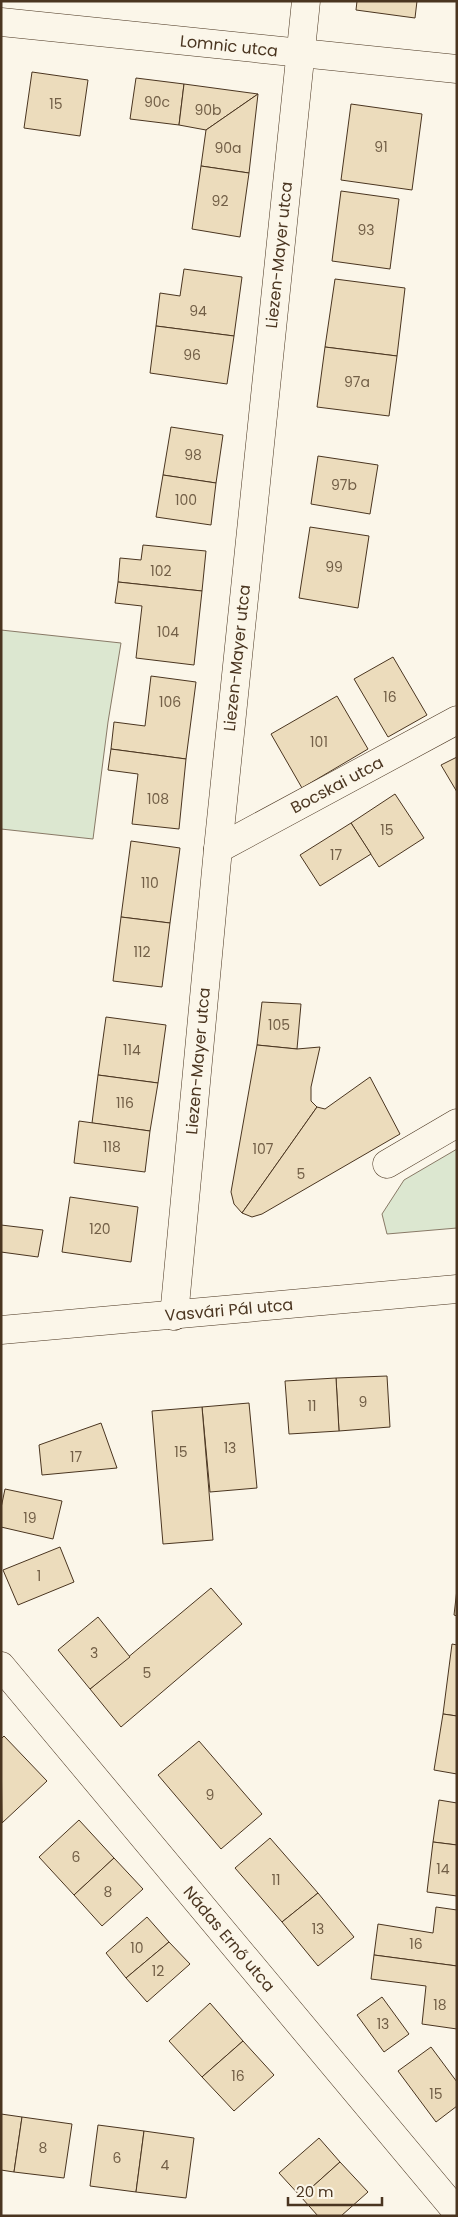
<svg xmlns="http://www.w3.org/2000/svg" width="458" height="2217" font-family="Poppins,sans-serif">
<style>
.green{fill:#dce7d0;stroke:#887966}
.building{fill:#ecdcbc;stroke:#4a3520}
.lines{fill:none;stroke-linecap:round;stroke-linejoin:round}
.street-casing{stroke:#4a3520;stroke-width:29}
.primary-casing{stroke:#4a3520;stroke-width:29}
.street{stroke:#fbf6e9;stroke-width:28}
.primary{stroke:#fbf6e9;stroke-width:28}
.labels{text-anchor:middle;dominant-baseline:central;stroke-width:4;stroke-linejoin:round;paint-order:stroke}
.number-label{font-size:14px;fill:#725f47}
.street-label{font-size:16px;fill:#4a3520;stroke:#fbf6e9}
</style>
<rect width="100%" height="100%" fill="#fbf6e9"/>
<g class="green">
<polygon points="1,630 121,643 108,722 93,839 1,829"/>
<polygon points="457,1149 457,1228 387,1234 382,1214 404,1180"/>
</g>
<g class="building">
<polygon points="357,1 417,1 415,18 356,10"/>
<polygon points="32,72 88,80 80,136 24,128"/>
<polygon points="136,78 184,84 179,125 130,119"/>
<polygon points="184,84 258,94 206,130 179,125"/>
<polygon points="258,94 249,173 201,166 206,130"/>
<polygon points="351,104 422,114 412,190 341,180"/>
<polygon points="201,166 249,173 240,237 192,229"/>
<polygon points="341,191 399,199 390,269 332,261"/>
<polygon points="184,269 242,277 234,336 156,326 160,293 180,296"/>
<polygon points="335,279 405,288 397,356 325,347"/>
<polygon points="156,326 234,336 227,384 150,373"/>
<polygon points="325,347 397,356 389,416 317,407"/>
<polygon points="171,427 223,435 216,483 163,475"/>
<polygon points="318,456 378,465 370,514 311,504"/>
<polygon points="163,475 216,483 211,525 156,517"/>
<polygon points="310,527 369,536 358,608 299,598"/>
<polygon points="143,545 206,551 202,591 118,582 120,558 141,560"/>
<polygon points="118,582 202,591 194,665 136,658 142,606 115,603"/>
<polygon points="393,657 427,715 388,737 354,679"/>
<polygon points="151,676 196,682 186,759 111,749 114,722 145,726"/>
<polygon points="337,696 368,749 302,788 271,734"/>
<polygon points="111,749 186,759 179,829 132,824 138,774 108,770"/>
<polygon points="457,757 457,792 441,765"/>
<polygon points="395,794 424,838 379,867 351,823"/>
<polygon points="351,823 371,854 320,886 300,855"/>
<polygon points="131,841 180,848 170,923 121,917"/>
<polygon points="121,917 170,923 162,987 113,981"/>
<polygon points="262,1002 301,1004 297,1049 257,1045"/>
<polygon points="106,1017 166,1025 158,1083 98,1075"/>
<polygon points="257,1045 297,1049 320,1047 311,1087 311,1101 317,1107 242,1213 234,1204 231,1192"/>
<polygon points="98,1075 158,1083 150,1131 92,1123"/>
<polygon points="370,1077 400,1134 262,1214 252,1217 242,1213 317,1107 325,1109"/>
<polygon points="79,1121 150,1131 145,1172 74,1163"/>
<polygon points="70,1197 138,1207 131,1262 62,1252"/>
<polygon points="1,1225 43,1230 38,1257 1,1252"/>
<polygon points="387,1376 390,1427 339,1431 336,1378"/>
<polygon points="336,1378 339,1431 289,1434 285,1381"/>
<polygon points="249,1403 257,1488 210,1492 202,1407"/>
<polygon points="202,1407 213,1540 163,1544 152,1411"/>
<polygon points="101,1423 117,1468 42,1475 39,1445"/>
<polygon points="5,1489 62,1501 53,1539 1,1527 1,1508"/>
<polygon points="60,1547 74,1582 18,1605 3,1570"/>
<polygon points="211,1588 242,1624 121,1727 90,1689"/>
<polygon points="457,1589 457,1616 454,1615"/>
<polygon points="98,1617 130,1657 90,1689 58,1650"/>
<polygon points="452,1644 457,1645 457,1716 443,1714"/>
<polygon points="443,1714 457,1716 457,1774 434,1770"/>
<polygon points="4,1736 47,1781 2,1823 1,1739"/>
<polygon points="199,1741 262,1814 221,1849 158,1775"/>
<polygon points="439,1800 457,1803 457,1845 433,1842"/>
<polygon points="79,1820 114,1858 74,1895 39,1857"/>
<polygon points="270,1838 318,1893 282,1922 235,1868"/>
<polygon points="433,1842 457,1845 457,1896 427,1892"/>
<polygon points="114,1858 143,1889 102,1926 74,1895"/>
<polygon points="318,1893 354,1937 318,1966 282,1922"/>
<polygon points="436,1907 457,1910 457,1966 374,1955 378,1924 433,1933"/>
<polygon points="147,1917 169,1942 126,1978 106,1953"/>
<polygon points="169,1942 190,1964 147,2002 126,1978"/>
<polygon points="374,1955 457,1966 457,2029 422,2024 426,1986 371,1979"/>
<polygon points="382,1997 409,2034 384,2052 357,2015"/>
<polygon points="210,2003 243,2041 202,2077 169,2041"/>
<polygon points="243,2041 274,2075 234,2111 202,2077"/>
<polygon points="431,2047 457,2082 457,2106 436,2122 398,2071"/>
<polygon points="1,2114 22,2117 14,2172 1,2170"/>
<polygon points="22,2117 72,2124 64,2178 14,2172"/>
<polygon points="98,2125 144,2131 136,2192 90,2186"/>
<polygon points="144,2131 194,2138 186,2198 136,2192"/>
<polygon points="319,2138 340,2162 301,2197 279,2173"/>
<polygon points="340,2162 368,2192 341,2216 318,2216 301,2197"/>
</g>
<g class="lines">
<g class="street-casing">
<g id="street">
<polyline points="1,22 457,69"/>
<polyline points="218,849 457,720"/>
<polyline points="387,1164 457,1123"/>
<polyline points="174,1316 218,849 306,1"/>
<polyline points="1,1666 457,2212"/>
</g>
</g>
<g class="primary-casing">
<polyline id="primary" points="1,1330 457,1289"/>
</g>
<use href="#street" class="street"/>
<use href="#primary" class="primary"/>
</g>
<g class="labels">
<g class="number-label">
<text x="157" y="102">90c</text>
<text x="56" y="104">15</text>
<text x="208" y="110">90b</text>
<text x="381" y="147">91</text>
<text x="228" y="148">90a</text>
<text x="220" y="201">92</text>
<text x="366" y="230">93</text>
<text x="198" y="311">94</text>
<text x="192" y="355">96</text>
<text x="357" y="382">97a</text>
<text x="193" y="455">98</text>
<text x="344" y="485">97b</text>
<text x="186" y="500">100</text>
<text x="334" y="567">99</text>
<text x="161" y="571">102</text>
<text x="168" y="632">104</text>
<text x="390" y="697">16</text>
<text x="170" y="702">106</text>
<text x="319" y="742">101</text>
<text x="158" y="799">108</text>
<text x="387" y="830">15</text>
<text x="336" y="855">17</text>
<text x="150" y="883">110</text>
<text x="142" y="952">112</text>
<text x="279" y="1025">105</text>
<text x="132" y="1050">114</text>
<text x="125" y="1103">116</text>
<text x="112" y="1147">118</text>
<text x="263" y="1149">107</text>
<text x="301" y="1174">5</text>
<text x="100" y="1229">120</text>
<text x="363" y="1402">9</text>
<text x="312" y="1406">11</text>
<text x="230" y="1448">13</text>
<text x="181" y="1452">15</text>
<text x="76" y="1457">17</text>
<text x="30" y="1518">19</text>
<text x="39" y="1576">1</text>
<text x="94" y="1653">3</text>
<text x="147" y="1673">5</text>
<text x="210" y="1795">9</text>
<text x="76" y="1857">6</text>
<text x="443" y="1869">14</text>
<text x="276" y="1880">11</text>
<text x="108" y="1892">8</text>
<text x="318" y="1929">13</text>
<text x="416" y="1944">16</text>
<text x="137" y="1948">10</text>
<text x="158" y="1971">12</text>
<text x="440" y="2005">18</text>
<text x="383" y="2024">13</text>
<text x="238" y="2076">16</text>
<text x="436" y="2094">15</text>
<text x="43" y="2148">8</text>
<text x="117" y="2158">6</text>
<text x="165" y="2165">4</text>
</g>
<g class="street-label">
<text transform="translate(229 46) rotate(6)">Lomnic utca</text>
<text transform="translate(279 255) rotate(-84)">Liezen-Mayer utca</text>
<text transform="translate(237 658) rotate(-84)">Liezen-Mayer utca</text>
<text transform="translate(337 785) rotate(-28)">Bocskai utca</text>
<text transform="translate(198 1061) rotate(-85)">Liezen-Mayer utca</text>
<text transform="translate(229 1310) rotate(-5)">Vasvári Pál utca</text>
<text transform="translate(229 1939) rotate(50)">Nádas Ernő utca</text>
</g>
</g>
<rect width="458" height="2217" fill="none" stroke="#4a3520" stroke-width="5"/>
<path d="M288 2197v8h94v-8" fill="none" stroke="#4a3520" stroke-width="2.5"/>
<text x="296" y="2197" font-size="15" fill="#4a3520" stroke="#fbf6e9" stroke-width="4" paint-order="stroke">20 m</text>
</svg>
